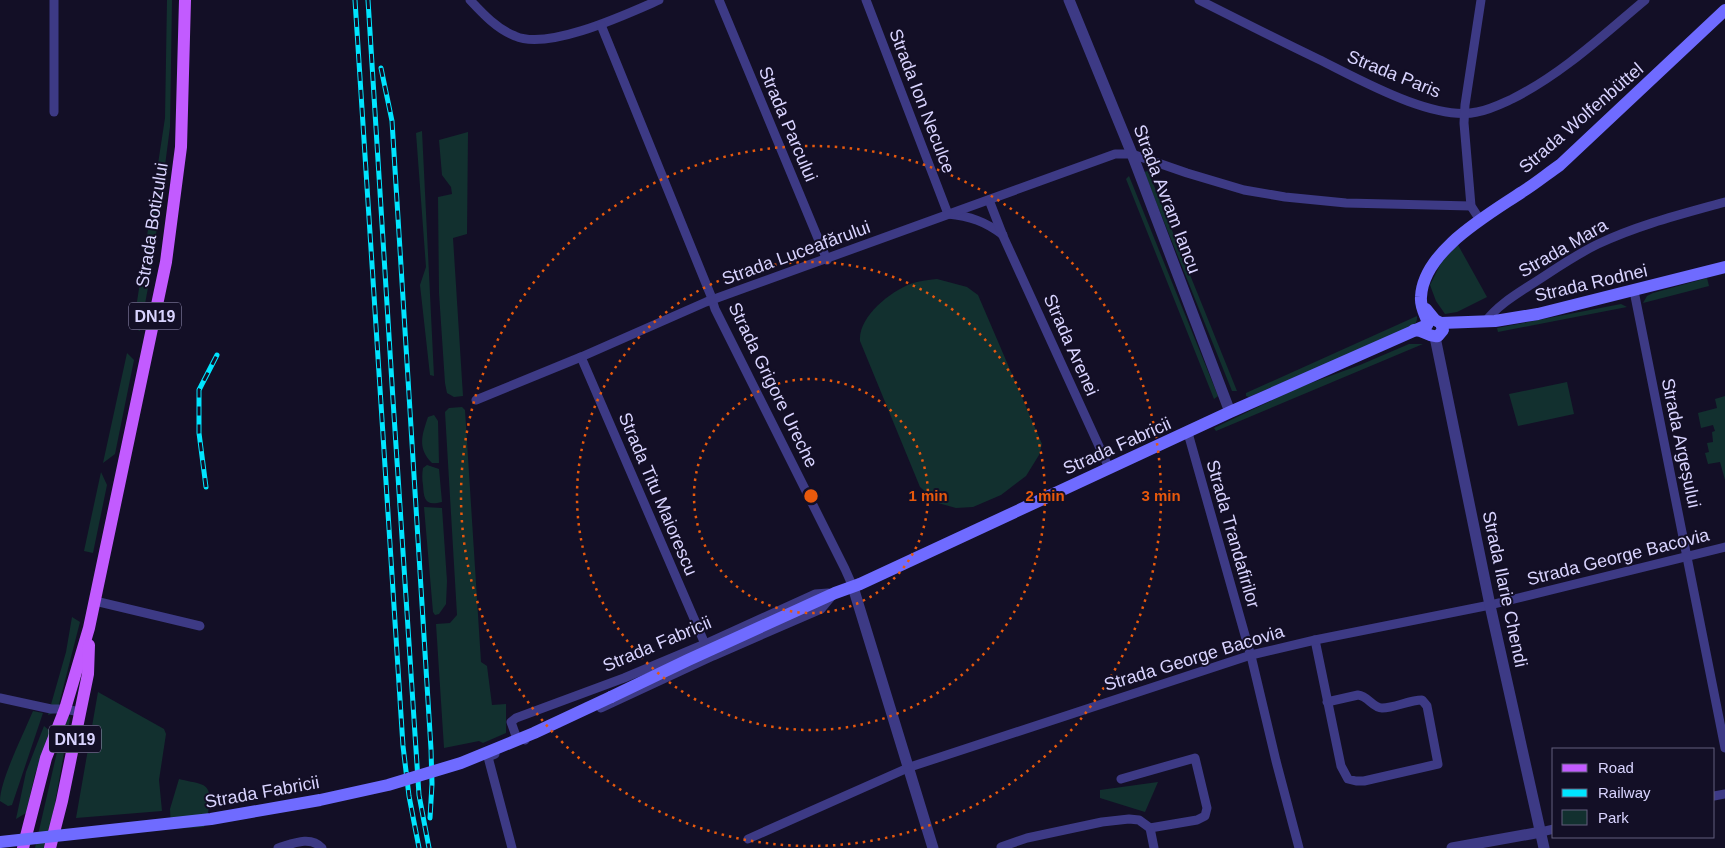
<svg xmlns="http://www.w3.org/2000/svg" width="1725" height="848" font-family="Helvetica,sans-serif">
<style>
.green{fill:#12302f}
.lines{fill:none;stroke-linecap:round;stroke-linejoin:round}
.minor{stroke:#3d3a85;stroke-width:9}
.tertiary{stroke:#3d3a85;stroke-width:11}
.secondary{stroke:#6f6bff;stroke-width:12}
.primary{stroke:#c25bff;stroke-width:12}
.rail-casing{stroke:#00e5ff;stroke-width:5}
.rail{stroke:#130f26;stroke-width:3;stroke-dasharray:9;stroke-linecap:butt}
.secondary-bridge{stroke:#6f6bff;stroke-width:12}
.ring{fill:none;stroke:#e8590c;stroke-width:2.5;stroke-dasharray:2.5 5}
.labels{text-anchor:middle;dominant-baseline:central;stroke-width:4;stroke-linejoin:round;paint-order:stroke}
.shield{fill:#130f26;stroke:#9e99be;stroke-width:1}
.shield-label{font-size:16px;font-weight:bold;fill:#d9d4ff}
.street-label{font-size:18px;fill:#d9d4ff;stroke:#130f26}
.centre{fill:#e8590c;stroke:#130f26;stroke-width:2.5}
.ring-label{font-size:15px;text-anchor:middle;font-weight:bold;fill:#e8590c;stroke:#130f26;stroke-width:4;stroke-linejoin:round;paint-order:stroke}
</style>
<rect width="100%" height="100%" fill="#130f26"/>
<g class="green">
<polygon points="167,0 172,0 170,127 152,266 140,331 133,328 165,118"/>
<polygon points="422,131 434,376 430,375 420,285 426,267 416,133"/>
<polygon points="468,132 467,234 453,238 463,396 454,397 447,393 445,383 439,293 438,197 452,194 451,187 442,175 439,140"/>
<polygon points="1148,171 1237,391 1232,391 1144,172"/>
<polygon points="1129,176 1218,396 1214,399 1126,179"/>
<polygon points="1458,245 1487,297 1457,312 1445,314 1436,301 1430,285 1442,261"/>
<polygon points="1707,278 1709,286 1643,303 1647,296 1653,293"/>
<path d="M937,279l30,8 11,8 64,149 -3,11 -13,21 -25,19 -28,12 -17,1 -18,-5 -18,-16 -60,-146c-2,-24 30,-49 50,-57 9,-3 18,-4 27,-5z"/>
<polygon points="1621,304 1627,307 1498,332 1497,328"/>
<path d="M1417,316c1,9 -6,11 -12,14l-156,67 -3,-1v-3z"/>
<polygon points="1409,344 1423,344 1216,431 1214,428 1300,387 1360,365"/>
<polygon points="127,353 134,360 115,454 103,463"/>
<polygon points="1567,382 1574,414 1518,426 1509,394"/>
<polygon points="1725,396 1725,480 1720,462 1708,464 1705,453 1709,452 1707,443 1713,442 1712,432 1715,431 1713,425 1701,428 1698,413 1717,408 1715,399"/>
<polygon points="462,407 465,410 481,662 487,666 492,705 506,704 506,733 483,743 479,741 444,748 436,624 450,623 457,615 445,412 449,408"/>
<path d="M434,415l4,6 1,42h-7c-15,-15 -10,-28 -4,-46z"/>
<path d="M427,465l12,4 3,33c-17,4 -18,-2 -19,-17 -1,-6 -1,-11 0,-17z"/>
<polygon points="101,472 107,485 93,553 84,551"/>
<polygon points="424,507 442,508 447,581 446,604 439,614 435,615 433,612"/>
<polygon points="72,617 80,622 57,712 48,715 66,652"/>
<polygon points="98,692 164,729 166,734 159,780 162,811 76,818"/>
<path d="M33,711l10,2 -31,92 -4,1 -8,-5c0,-21 24,-68 33,-90z"/>
<polygon points="69,716 70,719 47,848 35,848 65,717"/>
<polygon points="44,726 51,732 35,774 26,813 16,819 26,772"/>
<path d="M179,779c7,2 17,3 24,6 13,7 4,31 1,42l-33,2 -1,-20z"/>
<polygon points="1158,782 1145,812 1100,798 1100,790"/>
</g>
<g class="lines">
<g class="minor">
<polyline points="54,0 54,112"/>
<path d="M470,0c13,14 27,29 45,36 33,15 112,-22 144,-36"/>
<polyline points="719,0 827,260"/>
<path d="M866,0l82,214c22,2 38,8 55,21"/>
<path d="M1199,0c40,20 79,40 119,59 39,19 115,63 159,53 12,-2 24,-8 35,-13 50,-25 90,-63 133,-99"/>
<polyline points="601,25 711,296 715,309 845,569 853,587"/>
<polyline points="989,200 1003,236 1109,468"/>
<polyline points="1480,220 1471,206 1464,123 1465,105 1481,0"/>
<polyline points="1634,291 1725,748"/>
<path d="M1485,322c13,-17 30,-27 47,-38 22,-14 43,-29 66,-40 40,-19 84,-30 127,-42"/>
<polyline points="581,357 705,644"/>
<polyline points="476,400 581,357 706,302 1115,154 1132,154 1187,173 1244,190 1285,197 1346,203 1471,206"/>
<polyline points="1188,433 1252,660 1276,761 1299,848"/>
<polyline points="95,601 200,626"/>
<path d="M1315,640l26,126 7,13 8,2h8l74,-17 -11,-58 -5,-6c-13,0 -27,8 -40,8 -9,0 -14,-12 -24,-13l-31,7"/>
<polyline points="0,698 51,709 65,709 80,712"/>
<polyline points="601,708 713,656 821,609 831,597"/>
<polyline points="525,740 516,736 511,722 516,718 624,678 705,644 815,594 828,593"/>
<polyline points="495,754 488,757 512,848"/>
<polyline points="1121,779 1195,758 1207,808 1205,816 1197,820 1150,828"/>
<polyline points="1714,796 1725,794"/>
<polyline points="1541,832 1554,829"/>
<polyline points="748,839 910,767 1251,655 1315,640 1490,605 1725,547"/>
<polyline points="1001,847 1027,838 1102,822 1129,819 1139,820 1150,828 1154,848"/>
<path d="M278,848c14,-4 32,-13 44,0"/>
</g>
<g class="tertiary">
<polyline points="1069,0 1132,154 1230,412"/>
<polyline points="1435,337 1491,610 1544,848"/>
<polyline points="853,587 933,848"/>
<polyline points="1452,848 1541,832"/>
</g>
<g class="secondary">
<polyline points="1426,309 1435,320 1441,323 1495,321 1538,314 1725,267"/>
<path d="M1428,323c-3,-9 -8,-16 -7,-26 2,-46 67,-82 101,-105 13,-8 25,-18 38,-27l165,-155"/>
<path d="M1414,330c12,0 14,8 24,6l5,-6 -2,-7"/>
<polyline points="611,697 688,660 835,593 860,584 1230,412 1427,325"/>
</g>
<g class="primary">
<polyline points="23,848 46,758 65,709 89,628 166,262 181,147 185,0"/>
<polyline points="50,848 62,801 88,674 89,645"/>
</g>
<g class="rail-casing">
<g id="rail">
<polyline points="355,0 403,746 409,796 419,848"/>
<polyline points="368,0 393,400 419,795 429,848"/>
<polyline points="381,68 392,121 431,749 432,784 430,818"/>
<polyline points="206,487 199,433 199,390 217,355"/>
</g>
</g>
<use href="#rail" class="rail"/>
<polyline class="secondary-bridge" points="0,842 211,819 320,800 388,785 461,763 534,733 611,697"/>
</g>
<g class="ring">
<circle cx="811" cy="496" r="117"/>
<circle cx="811" cy="496" r="234"/>
<circle cx="811" cy="496" r="350"/>
</g>
<g class="labels">
<g class="shield">
<rect x="129" y="302.5" width="52" height="27" rx="4"/>
<rect x="49" y="725.5" width="52" height="27" rx="4"/>
</g>
<g class="shield-label">
<text x="155" y="316">DN19</text>
<text x="75" y="739">DN19</text>
</g>
<g class="street-label">
<text transform="translate(1394 74) rotate(22)">Strada Paris</text>
<text transform="translate(922 101) rotate(69)">Strada Ion Neculce</text>
<text transform="translate(1581 118) rotate(-41)">Strada Wolfenbüttel</text>
<text transform="translate(788 124) rotate(67)">Strada Parcului</text>
<text transform="translate(1167 199) rotate(69)">Strada Avram Iancu</text>
<text transform="translate(152 225) rotate(-81)">Strada Botizului</text>
<text transform="translate(1563 248) rotate(-30)">Strada Mara</text>
<text transform="translate(796 253) rotate(-20)">Strada Luceafărului</text>
<text transform="translate(1591 283) rotate(-13)">Strada Rodnei</text>
<text transform="translate(1071 345) rotate(66)">Strada Arenei</text>
<text transform="translate(773 385) rotate(64)">Strada Grigore Ureche</text>
<text transform="translate(1681 443) rotate(78)">Strada Argeșului</text>
<text transform="translate(1117 446) rotate(-24)">Strada Fabricii</text>
<text transform="translate(658 494) rotate(67)">Strada Titu Maiorescu</text>
<text transform="translate(1233 534) rotate(74)">Strada Trandafirilor</text>
<text transform="translate(1618 557) rotate(-14)">Strada George Bacovia</text>
<text transform="translate(1505 589) rotate(78)">Strada Ilarie Chendi</text>
<text transform="translate(657 644) rotate(-23)">Strada Fabricii</text>
<text transform="translate(1194 658) rotate(-17)">Strada George Bacovia</text>
<text transform="translate(262 792) rotate(-10)">Strada Fabricii</text>
</g>
</g>
<circle cx="811" cy="496" r="8" class="centre"/>
<g class="ring-label">
<text x="928" y="501">1 min</text>
<text x="1045" y="501">2 min</text>
<text x="1161" y="501">3 min</text>
</g>
<rect x="1552" y="748" width="162" height="90" fill="#130f26" stroke="#625e7d"/>
<rect x="1562" y="764" width="25" height="8" fill="#c25bff" stroke="#625e7d"/>
<text x="1598" y="773" font-size="15" fill="#d9d4ff">Road</text>
<rect x="1562" y="789" width="25" height="8" fill="#00e5ff" stroke="#625e7d"/>
<text x="1598" y="798" font-size="15" fill="#d9d4ff">Railway</text>
<rect x="1562" y="810" width="25" height="15" fill="#12302f" stroke="#625e7d"/>
<text x="1598" y="823" font-size="15" fill="#d9d4ff">Park</text>
</svg>
